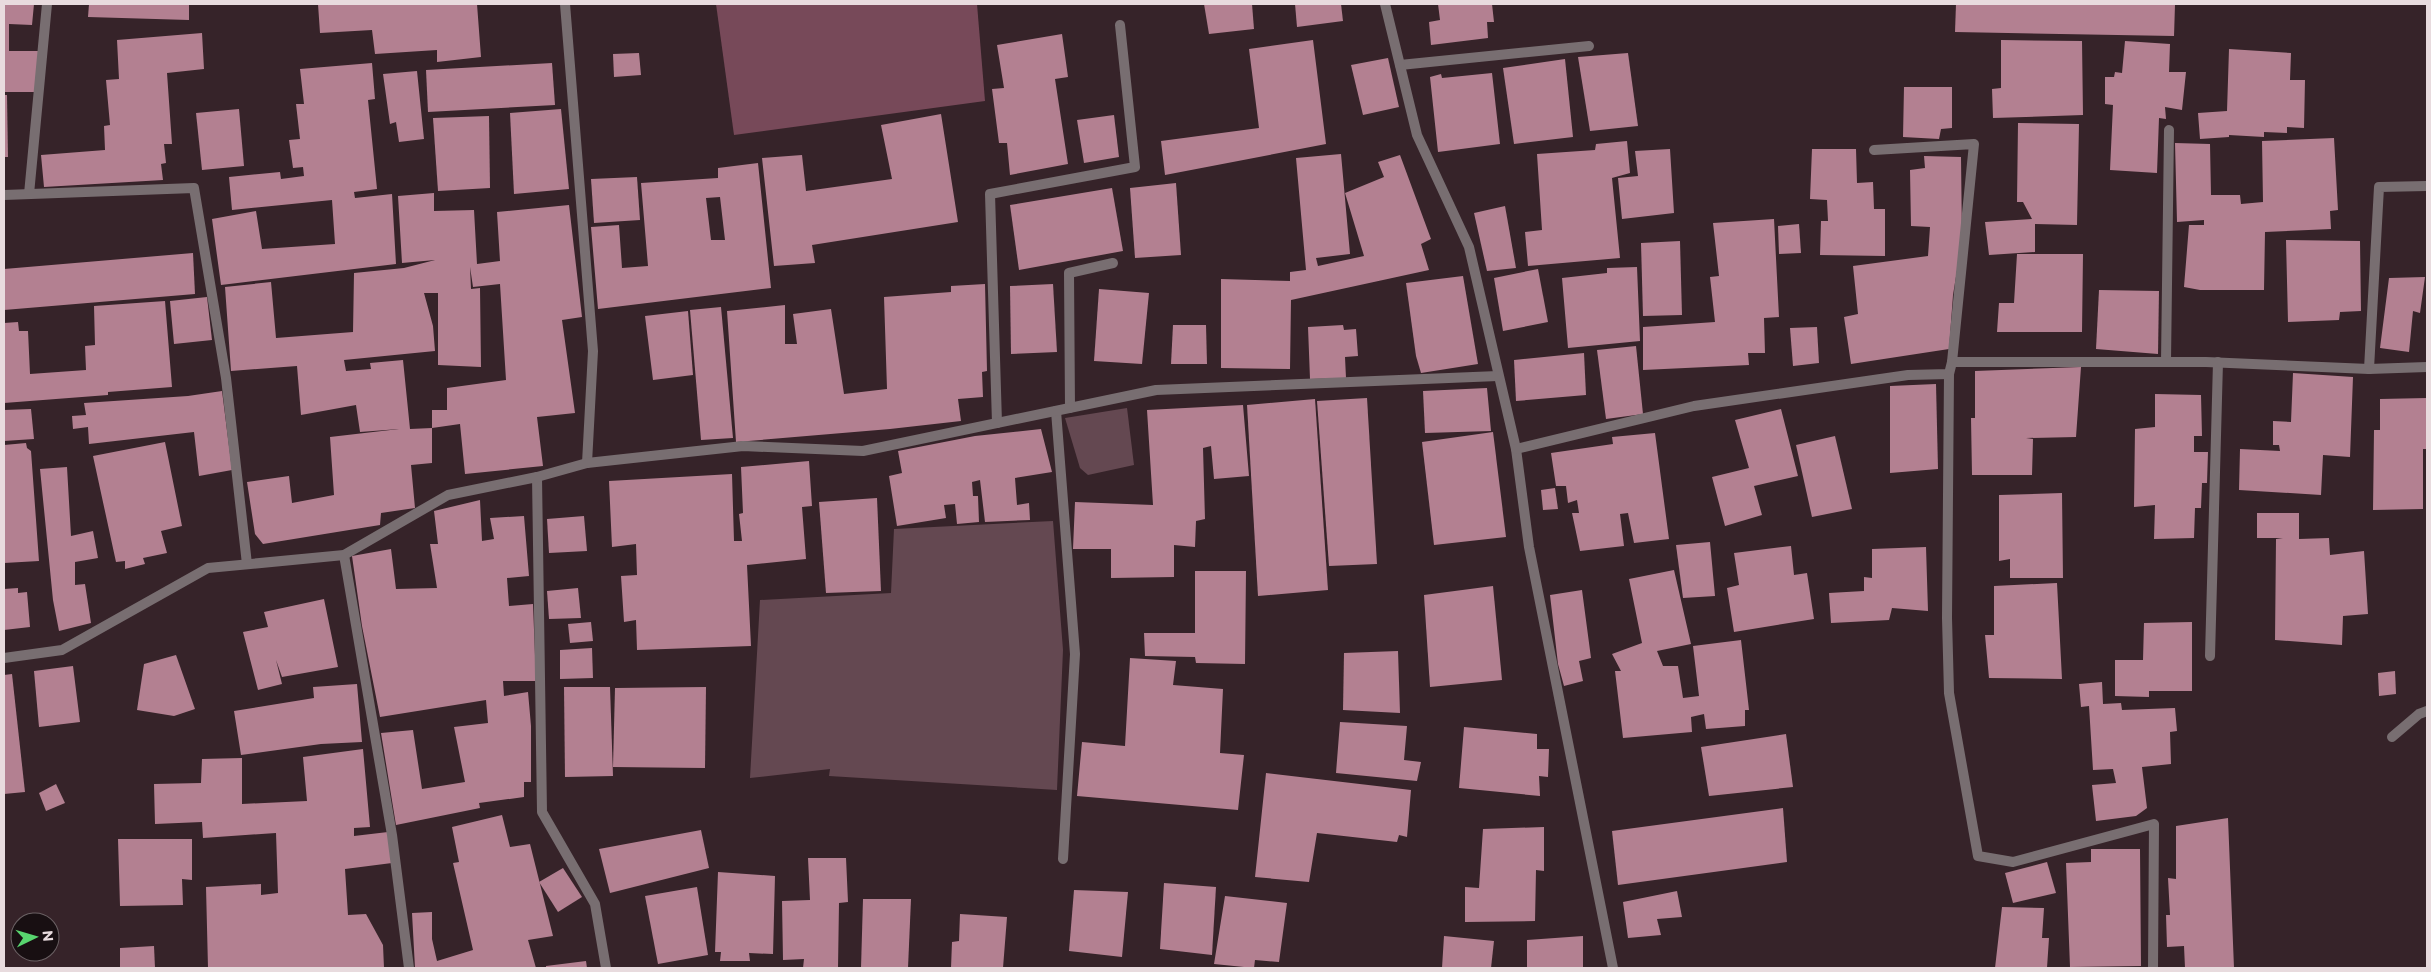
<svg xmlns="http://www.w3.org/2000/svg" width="2431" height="972" font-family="Montserrat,sans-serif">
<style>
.green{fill:#644851}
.forest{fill:#774959}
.building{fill:#b38091;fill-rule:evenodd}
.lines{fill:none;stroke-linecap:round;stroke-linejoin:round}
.service{stroke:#786e71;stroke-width:10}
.minor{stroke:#786e71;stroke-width:10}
</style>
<rect width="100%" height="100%" fill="#362329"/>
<g class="green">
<polygon points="1127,408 1134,465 1088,475 1080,468 1065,418"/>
<polygon points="1053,521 1063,650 1057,790 829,776 830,769 750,778 760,600 891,593 894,529"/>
</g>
<polygon class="forest" points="716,4 977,4 985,101 734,135"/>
<g class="building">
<polygon points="4,4 34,4 32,25 9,24 9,51 40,51 37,92 4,92"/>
<polygon points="89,4 189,4 189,20 88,17"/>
<polygon points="318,4 477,4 481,57 437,62 437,50 375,54 372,30 320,33"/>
<polygon points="1204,4 1252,4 1254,29 1209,34"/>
<polygon points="1295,4 1341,4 1343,21 1297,27"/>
<polygon points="1438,4 1492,4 1494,22 1487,22 1488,38 1431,45 1429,22 1440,20"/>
<polygon points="1956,4 2175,4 2174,36 1955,32"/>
<polygon points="202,33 204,69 167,73 172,144 164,144 166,163 161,164 163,180 44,187 41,155 105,150 104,126 110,125 106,80 119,79 117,40"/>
<polygon points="1062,34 1068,77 1055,79 1068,164 1010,175 1007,143 999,143 992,89 1004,88 997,45"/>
<polygon points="1313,40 1326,144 1165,175 1161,141 1259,128 1249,49"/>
<polygon points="2001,40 2082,41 2083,115 1993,118 1992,89 2001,88"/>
<polygon points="2125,41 2170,44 2169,72 2186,72 2182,110 2165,107 2166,119 2159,118 2157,173 2110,170 2113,105 2105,104 2105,77 2114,77 2115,72 2122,73"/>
<polygon points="2229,49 2291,53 2290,80 2305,80 2304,128 2287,127 2287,133 2264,132 2264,137 2229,135 2229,137 2200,139 2198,113 2227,111"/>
<polygon points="639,53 641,75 614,77 613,54"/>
<polygon points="1628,53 1638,126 1590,131 1578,57"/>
<polygon points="1388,58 1399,107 1363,115 1351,65"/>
<polygon points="1565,59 1573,137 1514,144 1503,68"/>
<polygon points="372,63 375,99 368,100 377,189 354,192 355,198 392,194 396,264 221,285 212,219 256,211 262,249 335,244 332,200 232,210 229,177 280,172 281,179 304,176 303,167 293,168 289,140 300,139 296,104 304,104 300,69"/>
<polygon points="552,63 555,105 428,112 426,70"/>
<polygon points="417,71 424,139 399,142 396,122 390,124 383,74"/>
<polygon points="1492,73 1500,144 1438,152 1430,77 1441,74 1442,78"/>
<polygon points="1904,87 1952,87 1952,128 1941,129 1939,139 1903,137"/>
<polygon points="4,95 7,95 8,157 4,157"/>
<polygon points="239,109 244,166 202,170 196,113"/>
<polygon points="561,109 569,189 514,194 510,113"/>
<polygon points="941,114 958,222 812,245 815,263 774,266 762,158 802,155 806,191 892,179 881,125"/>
<polygon points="1114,115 1119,157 1084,163 1077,120"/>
<polygon points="489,116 490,188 438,191 433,118"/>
<polygon points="2018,123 2079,124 2077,225 2035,224 2035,252 1989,255 1985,222 2032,219 2023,202 2017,202"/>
<polygon points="2334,138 2338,210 2330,211 2331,229 2265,232 2264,290 2200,290 2184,287 2189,225 2204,225 2204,220 2177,222 2175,143 2210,144 2211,195 2240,195 2241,204 2263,202 2262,141"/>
<polygon points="1627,141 1630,173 1612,178 1620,258 1528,266 1525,232 1542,230 1537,154 1595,150 1596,144"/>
<polygon points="1670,149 1674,213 1622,219 1618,178 1638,176 1635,151"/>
<polygon points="1812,149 1856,149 1857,183 1873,182 1874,209 1885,209 1885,256 1820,255 1821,221 1828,221 1827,200 1810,199"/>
<polygon points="1341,154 1350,254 1316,258 1318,266 1364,256 1345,193 1384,177 1378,162 1400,155 1431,239 1421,244 1429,270 1291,300 1290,369 1221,368 1221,279 1290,281 1290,272 1306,270 1296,158"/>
<polygon points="1924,156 1961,157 1962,240 1953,295 1949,349 1851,364 1844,317 1858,314 1853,266 1928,256 1930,227 1911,226 1910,170 1925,168"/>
<path d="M758,163l13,125 -173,21 -7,-82 28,-2 3,43 26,-2 -7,-83 77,-5v-10zM720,197l5,43h-14l-5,-42z"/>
<polygon points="637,177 640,220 594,223 591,179"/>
<polygon points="1176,183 1181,255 1135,258 1130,188"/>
<polygon points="1112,188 1123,251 1019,270 1010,205"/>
<polygon points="434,193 434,211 474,210 477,264 500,261 497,212 569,205 582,317 562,320 575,413 537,417 543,466 465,474 460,424 432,428 432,410 447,410 447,388 506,380 500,284 473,287 470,267 471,289 480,288 481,367 438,365 438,293 424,293 433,326 435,351 344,360 346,371 371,369 370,363 403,360 410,429 432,428 432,463 411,465 415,508 381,513 380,525 263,544 255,534 247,482 289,476 292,503 334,495 330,437 399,429 360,432 356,405 301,415 297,366 231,371 225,287 271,282 276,338 353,332 354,273 404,268 435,260 402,263 398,196"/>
<polygon points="1505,206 1516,268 1487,271 1474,213"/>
<polygon points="1774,219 1779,317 1764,318 1765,353 1748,353 1749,365 1643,370 1643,327 1715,322 1710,277 1719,276 1713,223"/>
<polygon points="1799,224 1801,253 1779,254 1778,226"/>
<polygon points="2286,240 2360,241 2361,311 2340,312 2339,320 2288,322"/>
<polygon points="1680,241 1682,315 1643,316 1641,243"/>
<polygon points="193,253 195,294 4,310 4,269"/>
<polygon points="2017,254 2083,254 2082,332 1997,332 1999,303 2014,303"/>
<polygon points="1637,267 1640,341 1568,348 1562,278 1607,273 1607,268"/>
<polygon points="1538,269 1548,322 1503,331 1494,278"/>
<polygon points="1463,276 1478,364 1421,373 1416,356 1406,283"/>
<polygon points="2425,277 2420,313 2413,311 2409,352 2380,348 2389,278"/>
<polygon points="985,284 987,371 982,372 983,397 958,399 961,421 890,429 736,442 727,311 785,305 785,344 797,344 793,314 831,309 844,394 887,389 884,297 951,292 951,286"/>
<polygon points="1053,284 1057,352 1011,354 1010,286"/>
<polygon points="1099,289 1149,293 1142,364 1094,361"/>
<polygon points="2099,290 2159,291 2158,354 2096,349"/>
<polygon points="207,297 212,340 174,344 170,301"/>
<polygon points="165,301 172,387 108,392 108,395 4,403 4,323 18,322 19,331 28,331 30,374 86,370 85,346 95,345 94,306"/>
<polygon points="721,307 733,438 701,440 690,310"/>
<polygon points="688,311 693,375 653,380 645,316"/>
<polygon points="1173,325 1206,325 1207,364 1171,364"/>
<polygon points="1343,325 1344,330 1356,329 1358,356 1345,357 1346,378 1310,379 1308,327"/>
<polygon points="1817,327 1819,363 1793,366 1790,328"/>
<polygon points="1636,346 1643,414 1606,419 1597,350"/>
<polygon points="1584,353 1586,395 1516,401 1514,360"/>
<polygon points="2081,367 2076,437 2026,438 2033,439 2032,475 1972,475 1971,418 1975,418 1975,371"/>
<polygon points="2293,373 2353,377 2350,457 2323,455 2321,495 2239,490 2240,449 2280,451 2279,445 2273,445 2273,421 2291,422"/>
<polygon points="1936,384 1938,469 1890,473 1890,386"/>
<polygon points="1487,388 1491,431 1425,433 1423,391"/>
<polygon points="222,391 232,470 199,476 194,432 89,444 88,427 73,429 72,416 86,415 84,403 188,396"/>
<polygon points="2155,394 2201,395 2202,436 2194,436 2194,452 2208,452 2207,483 2202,483 2201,508 2195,508 2194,538 2154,539 2155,505 2134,507 2135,429 2155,427"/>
<polygon points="1367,398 1377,564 1329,566 1317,401"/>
<polygon points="2427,398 2427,449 2423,449 2423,509 2373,510 2374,430 2380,430 2380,399"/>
<polygon points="1315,399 1328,590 1258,596 1247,405"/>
<polygon points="1243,405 1249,476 1214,479 1211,446 1203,448 1205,519 1196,521 1195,547 1174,545 1174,577 1111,578 1111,549 1073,549 1075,502 1153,505 1147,410"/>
<polygon points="31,409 34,439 4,441 4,410"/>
<polygon points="1781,409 1798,476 1754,486 1762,515 1725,526 1712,477 1749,468 1735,420"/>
<polygon points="1041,429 1052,472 1015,478 1017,505 1029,503 1030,520 985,522 980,480 972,482 973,496 978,496 979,522 957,524 955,504 944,505 946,518 897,526 889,476 902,473 898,451 975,436"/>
<polygon points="1493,432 1506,537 1434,545 1422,442"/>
<polygon points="1655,433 1669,539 1634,543 1628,513 1620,514 1624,546 1580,551 1572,513 1579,513 1577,500 1568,503 1566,486 1556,486 1551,453 1613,444 1612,437"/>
<polygon points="1835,436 1852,509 1812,517 1796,445"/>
<polygon points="165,442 182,526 161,531 167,553 143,558 145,564 125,569 125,561 116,562 93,456"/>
<polygon points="26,443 27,448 31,451 39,561 4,563 4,445"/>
<polygon points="809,461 812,506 802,507 806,559 747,565 751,646 637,650 636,620 624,622 621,576 637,575 636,544 612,547 609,481 732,474 734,541 742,541 739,514 743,513 741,467"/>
<polygon points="67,467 71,536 93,531 98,558 75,562 75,585 85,584 91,623 59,631 53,600 40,469"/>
<polygon points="1555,488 1558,509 1543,510 1541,490"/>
<polygon points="2062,493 2063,578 2010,578 2010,559 1999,561 1999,495"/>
<polygon points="877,498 881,591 826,593 819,502"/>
<polygon points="480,500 482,541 494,539 490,518 524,516 529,576 507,578 509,606 533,604 536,681 503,681 504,696 528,692 531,726 531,782 524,782 524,797 479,803 480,808 396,825 381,733 413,730 422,789 465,782 454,727 488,723 486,700 380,717 362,626 352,556 391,549 396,589 437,588 430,544 438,544 434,511"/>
<polygon points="2257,513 2299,513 2299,539 2329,538 2330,555 2364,551 2368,614 2343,616 2342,645 2275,640 2276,539 2283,538 2257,538"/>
<polygon points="584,516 587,551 549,553 547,519"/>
<polygon points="1710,542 1715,596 1683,598 1676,545"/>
<polygon points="1791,546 1794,575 1807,573 1814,619 1734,632 1727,588 1739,585 1734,553"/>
<polygon points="1926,547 1928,611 1892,608 1889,620 1831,623 1829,593 1864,591 1864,577 1872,578 1872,549"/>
<polygon points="1674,570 1691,644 1657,651 1663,666 1678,666 1683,698 1699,696 1693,646 1741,640 1749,710 1745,710 1745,726 1706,729 1704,714 1691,717 1692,732 1623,738 1615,671 1621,671 1612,654 1642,643 1629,579"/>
<polygon points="1195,571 1246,571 1245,664 1196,663 1195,657 1145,656 1144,633 1195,633"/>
<polygon points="2057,583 2062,679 1989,678 1985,635 1994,635 1994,586"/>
<polygon points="1493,586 1502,680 1430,687 1424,595"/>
<polygon points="18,588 18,593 27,592 30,627 4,630 4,589"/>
<polygon points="578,588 581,618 549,619 547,591"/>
<polygon points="1582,590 1591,658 1579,661 1583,681 1564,686 1558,664 1550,595"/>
<polygon points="324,599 338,667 282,677 276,660 282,684 258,690 243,632 268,627 264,612"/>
<polygon points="591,622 593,641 570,643 568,624"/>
<polygon points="2192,622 2192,691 2149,691 2149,697 2115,696 2115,660 2143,660 2144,623"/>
<polygon points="592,648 593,678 560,679 560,650"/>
<polygon points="1398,651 1400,713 1343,710 1344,653"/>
<polygon points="176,655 195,709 174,716 137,710 144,664"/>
<polygon points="1130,658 1176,661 1173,685 1223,689 1220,753 1244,755 1238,810 1077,796 1082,742 1125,746"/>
<polygon points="73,666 80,722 39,727 34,671"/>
<polygon points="2395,671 2396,694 2379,696 2378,673"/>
<polygon points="12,674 25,792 4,794 4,675"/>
<polygon points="2102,682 2103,704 2121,703 2122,710 2175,708 2177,731 2170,732 2171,764 2142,767 2147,808 2136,816 2096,821 2092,785 2116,783 2113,769 2093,770 2089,706 2081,707 2079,684"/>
<polygon points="357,684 362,742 321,744 241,755 234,711 314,698 313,687"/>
<polygon points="564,687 610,687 613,776 565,777"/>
<polygon points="706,687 705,768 613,767 615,688"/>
<polygon points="1340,722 1407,726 1404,760 1421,762 1417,781 1336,773"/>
<polygon points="1464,727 1537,734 1537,749 1549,749 1548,777 1539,776 1540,796 1459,788"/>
<polygon points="1786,734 1793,787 1709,796 1701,747"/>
<polygon points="363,749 370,827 354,828 354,836 388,832 392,863 345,869 348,915 366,914 383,945 384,968 208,968 206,887 261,884 261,895 278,893 276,833 203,838 202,822 155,824 154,784 201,783 202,759 242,758 242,804 307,801 303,757"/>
<polygon points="1266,773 1411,790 1407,837 1399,835 1397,842 1317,833 1309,882 1255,877"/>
<polygon points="56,784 65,803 46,811 39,793"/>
<polygon points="1783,808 1787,862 1618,885 1612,831"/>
<polygon points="502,815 510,847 530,844 553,936 528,940 536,968 415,968 412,913 432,912 432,939 437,961 473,950 453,863 459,862 452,827"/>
<polygon points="2228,818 2234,968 2185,968 2184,946 2167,947 2166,915 2170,915 2168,878 2176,879 2176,826"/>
<polygon points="1544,827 1544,871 1536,870 1535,921 1465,922 1465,887 1479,888 1483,829"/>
<polygon points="701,830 709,868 610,893 599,849"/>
<polygon points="118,839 192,839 192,880 182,879 183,905 120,906"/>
<polygon points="2091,849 2140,849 2141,966 2070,967 2066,863 2091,862"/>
<polygon points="808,858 846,858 848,902 839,903 838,968 803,968 804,959 783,960 782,901 810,900"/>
<polygon points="2047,862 2056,893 2013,903 2005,873"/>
<polygon points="563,868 582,897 558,912 539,882"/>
<polygon points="718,872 775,876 773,954 749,953 750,961 720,961 721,952 715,952"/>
<polygon points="1164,883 1216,887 1212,955 1160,949"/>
<polygon points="697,887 708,955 658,964 645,896"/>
<polygon points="1074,890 1128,892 1122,957 1069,951"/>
<polygon points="1677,891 1682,917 1657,919 1661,935 1628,938 1623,902"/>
<polygon points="1225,896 1287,903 1279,962 1255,960 1254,968 1214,964"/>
<polygon points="863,899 911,899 908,968 861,968"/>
<polygon points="2002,907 2044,908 2042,938 2049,938 2047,968 1995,968"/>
<polygon points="960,914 1007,917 1003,968 951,968 952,942 959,941"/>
<polygon points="1444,936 1494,941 1491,968 1442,968"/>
<polygon points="1583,936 1583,968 1527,968 1527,940"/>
<polygon points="154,946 155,968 120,968 120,948"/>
<polygon points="586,961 587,968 546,968 546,966"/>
</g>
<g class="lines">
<g class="service">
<polyline points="1400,65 1589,46"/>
<polyline points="1874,150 1974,144 1952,362"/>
<polyline points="29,194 47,4"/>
<polyline points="4,195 194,188 226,378 247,564"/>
<polyline points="2166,362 2169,130"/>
<polyline points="2369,369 2379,187 2427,186"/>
<polyline points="1949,374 1947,618 1949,693 1978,856 2013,862 2154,824 2153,968"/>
<polyline points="1070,408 1069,273 1113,263"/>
<polyline points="1056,411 1075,654 1063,859"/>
<polyline points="997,423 990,194 1135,167 1120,25"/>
<polyline points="537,477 542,812 595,904 606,968"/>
<polyline points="2210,656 2218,362"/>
<polyline points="2392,737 2419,714 2427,711"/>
</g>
<g class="minor">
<polyline points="565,4 593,351 587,463"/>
<polyline points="1385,4 1417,135 1469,247 1516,449 1529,547 1613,968"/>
<polyline points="1516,449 1694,406 1908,375 1949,374 1952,362 2206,362 2369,369 2427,367"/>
<polyline points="344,555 392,835 409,968"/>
<polyline points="4,658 62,650 208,568 344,555 448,495 537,477 587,463 743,446 863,451 1156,390 1498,376"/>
</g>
</g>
<rect width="2431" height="972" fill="none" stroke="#e8dbde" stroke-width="10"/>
<g transform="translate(35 937) rotate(85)"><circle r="24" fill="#180f12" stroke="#6b6164"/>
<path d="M0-4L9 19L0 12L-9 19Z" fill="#58d56f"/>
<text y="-8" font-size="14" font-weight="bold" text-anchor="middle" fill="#e8dbde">N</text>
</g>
</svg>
